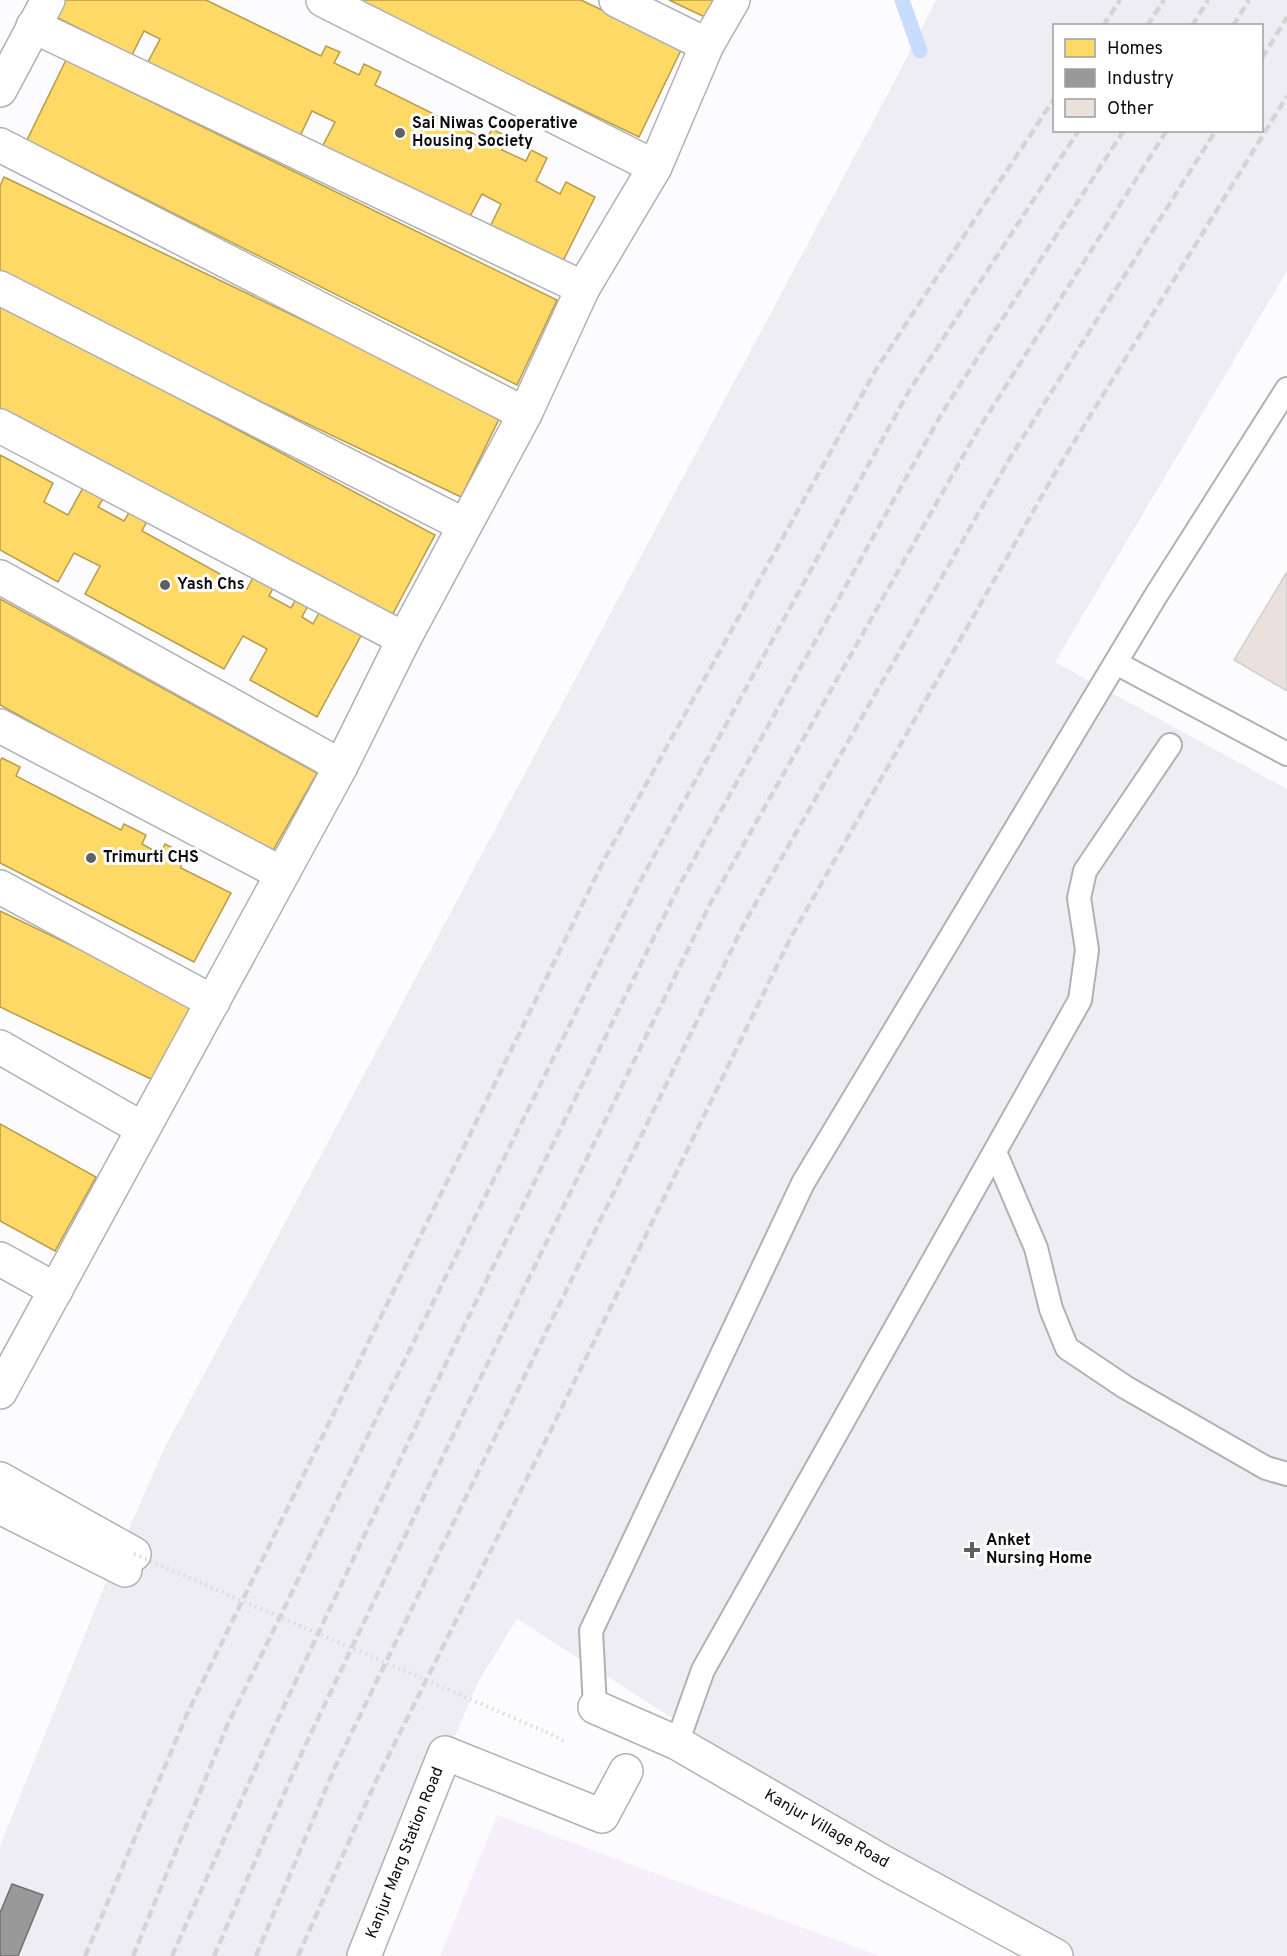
<svg xmlns="http://www.w3.org/2000/svg" width="1287" height="1956" font-family="Overpass,sans-serif">
<style>
.commercial{fill:#f4eff9}
.built{fill:#eeedf4;fill-rule:evenodd}
.homes{fill:#ffd966;stroke:#b69c4b;stroke-width:1.5}
.industry{fill:#999;stroke:#6f6f6f;stroke-width:1.5}
.lines{fill:none;stroke-linecap:round;stroke-linejoin:round}
.stream{stroke:#c8dcfd;stroke-width:15}
.building{fill:#eae0dc;stroke:#d0cfd0;stroke-width:1.5}
.service-casing{stroke:#b1b1b3;stroke-width:26}
.pedestrian-casing{stroke:#b1b1b3;stroke-width:36}
.minor-casing{stroke:#b1b1b3;stroke-width:36}
.path{stroke:#d9d9da;stroke-width:4;stroke-dasharray:1.5 4.5;stroke-linecap:butt}
.service{stroke:#fff;stroke-width:22}
.pedestrian{stroke:#fff;stroke-width:33}
.minor{stroke:#fff;stroke-width:33}
.rail{stroke:#d4d4d5;stroke-width:4.5;stroke-dasharray:9 4.5;stroke-linecap:butt}
.path-bridge{stroke:#d9d9da;stroke-width:4;stroke-dasharray:1.5 4.5;stroke-linecap:butt}
.poi-dot{fill:#606061;stroke:#fff;stroke-width:2}
.labels{text-anchor:middle;dominant-baseline:central;stroke-width:6;stroke-linejoin:round;paint-order:stroke}
.poi-label{font-size:16px;font-weight:bold;fill:#0c0c0d;stroke:#fff;text-anchor:start}
.street-label{font-size:16px;fill:#0c0c0d;stroke:#fff}
</style>
<rect width="100%" height="100%" fill="#fcfcfe"/>
<polygon class="commercial" points="497,1815 880,1956 440,1956"/>
<path class="built" d="M936,0h351v271l-232,391 232,127v1167h-242l-528,-337 -39,63 -116,274h-362v-110l106,-264 57,-131 728,-1363zM1054,26h208v104h-208z"/>
<g class="homes">
<polygon points="60,0 206,0 321,56 326,46 340,52 334,63 359,75 364,64 381,72 375,85 486,140 492,129 508,137 502,150 526,161 531,150 547,158 536,181 560,194 566,182 595,197 560,267 488,231 501,204 482,194 467,222 321,149 335,122 312,111 299,138 148,62 160,39 144,31 132,55 52,15"/>
<polygon points="353,0 581,0 682,48 639,137"/>
<polygon points="669,0 718,0 709,19"/>
<polygon points="66,60 557,300 517,385 27,140"/>
<polygon points="4,177 501,415 461,497 0,277 0,186"/>
<polygon points="0,303 435,535 389,621 0,414"/>
<polygon points="0,455 53,483 44,502 68,515 84,486 104,497 98,507 124,521 130,511 147,521 142,531 247,589 257,570 277,581 269,596 291,608 298,595 310,602 302,617 313,624 320,611 362,634 317,717 250,680 267,649 243,636 224,669 85,594 100,566 74,553 58,582 0,550"/>
<polygon points="0,599 317,773 271,854 0,705"/>
<polygon points="2,758 20,767 16,776 121,830 124,824 146,835 142,844 160,854 165,844 185,854 181,862 181,868 231,893 194,962 0,863 0,761"/>
<polygon points="0,911 193,1004 155,1081 0,1007"/>
<polygon points="0,1124 96,1177 55,1251 0,1221"/>
</g>
<polygon class="industry" points="12,1884 43,1895 18,1956 0,1956 0,1913"/>
<g class="lines">
<polyline class="stream" points="902,0 920,51"/>
</g>
<polygon class="building" points="1287,572 1287,691 1234,660"/>
<g class="lines">
<g class="service-casing">
<g id="service">
<polyline points="1116,663 1287,754"/>
<polyline points="995,1152 1036,1248 1051,1309 1067,1348 1125,1387 1266,1468 1287,1474"/>
<polyline points="595,1707 591,1631 803,1183 1155,597 1287,389"/>
<polyline points="677,1743 703,1670 1080,1000 1087,950 1079,898 1085,871 1170,745"/>
</g>
</g>
<g class="pedestrian-casing">
<g id="pedestrian">
<polyline points="0,1507 125,1570"/>
<path id="s1" d="M364,1956l81,-203 157,63 24,-45"/>
</g>
</g>
<g class="minor-casing">
<g id="minor">
<polyline points="323,0 655,167"/>
<polyline points="616,0 707,45"/>
<polyline points="33,26 583,288"/>
<polyline points="0,90 48,0"/>
<polyline points="0,145 525,414"/>
<polyline points="0,288 464,525"/>
<polyline points="0,426 404,639"/>
<polyline points="0,577 341,766"/>
<polyline points="0,726 281,873"/>
<polyline points="0,887 213,1002"/>
<polyline points="0,1047 143,1129"/>
<polyline points="0,1259 56,1290"/>
<polyline points="0,1392 341,766 404,639 525,414 583,288 655,167 707,45 733,0"/>
<polyline points="0,1479 134,1554"/>
<path id="s2" d="M595,1707l82,36 206,119 173,94"/>
</g>
</g>
<polyline class="path" points="546,1732 566,1742"/>
<use href="#service" class="service"/>
<use href="#pedestrian" class="pedestrian"/>
<use href="#minor" class="minor"/>
<g class="rail">
<polyline points="1103,26 1120,0"/>
<polyline points="1147,26 1164,0"/>
<polyline points="1192,26 1208,0"/>
<polyline points="1233,26 1249,0"/>
<polyline points="1262,58 1287,17"/>
<polyline points="85,1956 187,1714 604,860 877,368 1054,99"/>
<polyline points="133,1956 227,1726 392,1386 643,876 909,391 1079,130"/>
<polyline points="172,1956 269,1738 430,1396 678,888 942,413 1124,130"/>
<polyline points="214,1956 304,1748 467,1406 710,904 975,435 1167,130"/>
<polyline points="256,1956 335,1767 745,922 1010,458 1216,130"/>
<polyline points="298,1956 376,1781 548,1436 791,937 1055,473 1287,96"/>
</g>
<polyline class="path-bridge" points="134,1554 546,1732"/>
</g>
<g class="poi-dot">
<circle cx="400" cy="133" r="6"/>
<circle cx="165" cy="585" r="6"/>
<circle cx="91" cy="858" r="6"/>
<path d="M969 1541h6v6h6v6h-6v6h-6v-6h-6v-6h6z"/>
</g>
<g class="labels">
<g class="poi-label">
<text x="412" y="124">Sai Niwas Cooperative<tspan x="412" dy="18">Housing Society</tspan></text>
<text x="177" y="585">Yash Chs</text>
<text x="103" y="858">Trimurti CHS</text>
<text x="986" y="1541">Anket<tspan x="986" dy="18">Nursing Home</tspan></text>
</g>
<g class="street-label">
<text stroke="none"><textPath href="#s2" startOffset="262">Kanjur Village Road</textPath></text>
<text stroke="none"><textPath href="#s1" startOffset="111">Kanjur Marg Station Road</textPath></text>
</g>
</g>
<rect x="1053" y="24" width="210" height="108" fill="#ffffff" stroke="#9e9e9e" stroke-width="1.5"/>
<rect x="1065" y="39" width="30" height="18" fill="#ffd966" stroke="#9e9e9e" stroke-width="1.5"/>
<text x="1107" y="54" font-size="18" fill="#0c0c0d">Homes</text>
<rect x="1065" y="69" width="30" height="18" fill="#999999" stroke="#9e9e9e" stroke-width="1.5"/>
<text x="1107" y="84" font-size="18" fill="#0c0c0d">Industry</text>
<rect x="1065" y="99" width="30" height="18" fill="#eae0dc" stroke="#9e9e9e" stroke-width="1.5"/>
<text x="1107" y="114" font-size="18" fill="#0c0c0d">Other</text>
</svg>
